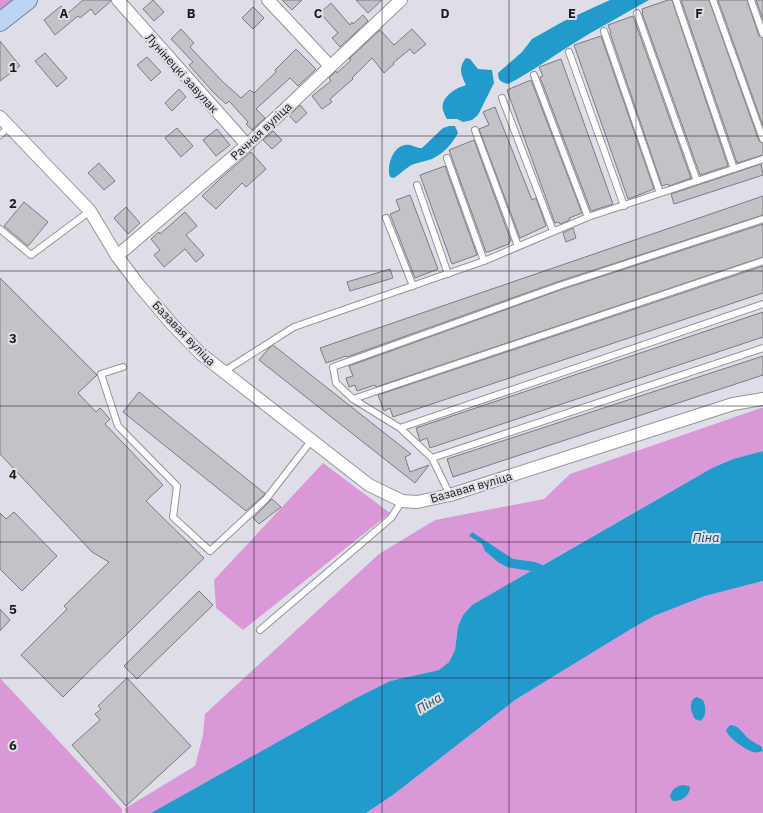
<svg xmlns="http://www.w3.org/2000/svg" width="763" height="813" font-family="'IBM Plex Sans',sans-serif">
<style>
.green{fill:#da98d8}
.water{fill:#239acc}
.building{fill:#c4c1c8;stroke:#7d7b81}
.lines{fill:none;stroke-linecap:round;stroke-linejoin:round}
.service-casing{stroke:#94959c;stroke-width:8}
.minor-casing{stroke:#94959c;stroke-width:14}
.primary-casing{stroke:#6882a6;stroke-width:20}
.service{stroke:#fff;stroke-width:6}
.minor{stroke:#fff;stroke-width:12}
.primary{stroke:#bdd5f5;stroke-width:18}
.grid{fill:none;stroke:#1b1b1d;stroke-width:1;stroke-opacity:0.55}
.labels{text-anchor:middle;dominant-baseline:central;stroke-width:4;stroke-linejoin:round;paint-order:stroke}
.street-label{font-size:12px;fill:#1b1b1d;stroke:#dedfe6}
.water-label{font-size:13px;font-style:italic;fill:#214e64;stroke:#dedfe6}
.grid-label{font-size:13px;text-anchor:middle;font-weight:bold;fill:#1b1b1d;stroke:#dedfe6;stroke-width:4;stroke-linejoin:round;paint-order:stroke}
</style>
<rect width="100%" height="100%" fill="#dedfe6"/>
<g class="green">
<polygon points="0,0 14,0 0,10"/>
<polygon points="761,408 763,408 763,451 733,459 712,468 472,605 463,615 458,626 455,650 449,662 439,670 390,681 354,699 151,813 126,813 124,809 195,766 203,735 205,714 379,554 435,520 544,499 570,474"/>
<polygon points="323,463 390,513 243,630 216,608 214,580"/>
<polygon points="763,581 763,813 366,813 393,795 515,700 631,629 654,616 705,596"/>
<polygon points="0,678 122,809 122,813 0,813"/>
</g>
<g class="water">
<path d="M610,0h39c-26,15 -53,29 -78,45 -21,13 -41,28 -63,39 -7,-2 -10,-3 -10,-11l24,-21 10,-13 32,-18z"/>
<path d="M466,58l4,1 8,10 14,1 2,13 -16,32 -6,5 -9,2 -6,-3h-10c-2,-3 -3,-6 -4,-9 -3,-13 13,-22 23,-25 -5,-11 -8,-17 0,-27z"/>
<path d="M449,126h6l3,7c-6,11 -14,20 -26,26 -5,2 -12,3 -18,5 -8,3 -13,10 -20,14l-4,-1c-4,-12 4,-35 20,-32 5,1 6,3 12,3l21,-20z"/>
<polygon points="763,451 763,581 705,596 654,616 631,629 515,700 393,795 366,813 151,813 354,699 390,681 439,670 449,662 455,650 458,626 463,615 472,605 531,571 507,567 498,562 485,551 482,544 469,536 472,532 513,559 535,562 543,565 712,468 733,459"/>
<path d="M697,697l6,3c3,6 4,17 -3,21l-5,-2c-4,-7 -6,-13 -2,-20z"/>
<path d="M730,725c9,0 13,9 19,14 4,3 8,5 12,7l2,5c-3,1 -6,2 -10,1 -7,-2 -26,-15 -27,-22z"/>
<path d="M683,785l6,1 1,2c-1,8 -9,14 -17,13l-3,-4c1,-7 6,-11 13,-12z"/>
</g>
<g class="building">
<polygon points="83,0 111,0 111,1 95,15 91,9 80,18 78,16 55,35 44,20 61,6 67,14"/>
<polygon points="153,0 164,12 154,21 143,9"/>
<polygon points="282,0 302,0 292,10"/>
<polygon points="356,0 382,0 368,13"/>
<polygon points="668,0 672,0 728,166 700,175 642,13 643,13 642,9"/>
<polygon points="681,0 709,0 759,141 763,143 763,155 737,163"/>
<polygon points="718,0 747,0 759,36 763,38 763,126"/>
<polygon points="756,0 763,0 763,20"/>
<polygon points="331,3 350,25 352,22 353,24 363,15 368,21 340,47 332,38 338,33 320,13"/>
<polygon points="253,7 264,18 253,29 242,18"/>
<polygon points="633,16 691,178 669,186 668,184 662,186 610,33 611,33 608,25"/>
<polygon points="181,29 194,43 190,47 223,82 241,98 250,90 254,93 276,72 275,70 296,49 316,69 298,86 290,78 256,109 265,118 252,130 246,124 248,122 229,101 226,104 213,92 189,65 193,62 171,39"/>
<polygon points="412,29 426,44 414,54 410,49 393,63 394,64 384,73 372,58 352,78 353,79 330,99 332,102 322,109 312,96 331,81 329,78 336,71 337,73 351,60 349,59 380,30 394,45"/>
<polygon points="601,36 654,189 628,199 574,45"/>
<polygon points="0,41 20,66 0,81"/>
<polygon points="45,53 67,78 57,87 35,61"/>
<polygon points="147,57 161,72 151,81 137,65"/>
<polygon points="561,59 613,204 591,211 540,77 543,76 539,67"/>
<polygon points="531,80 582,213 569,218 570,220 560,224 559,222 555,223 507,90"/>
<polygon points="179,89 186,97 172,111 165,103"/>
<polygon points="300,105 307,113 296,123 289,115"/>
<polygon points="495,107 532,200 536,198 546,226 520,238 479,129 489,125 483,112"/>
<polygon points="177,128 193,146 181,157 165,138"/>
<polygon points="217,129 230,145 216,156 203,140"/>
<polygon points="273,131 282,140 272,149 263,140"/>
<polygon points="474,140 511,241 509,242 509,244 488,252 486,252 449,150"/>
<polygon points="251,152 266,169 246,187 242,183 216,209 202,196 221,178"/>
<polygon points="99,163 115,181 104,190 88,173"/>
<polygon points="761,164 763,175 674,204 671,194"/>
<polygon points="445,166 477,255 452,264 420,175"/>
<polygon points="410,195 438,269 415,278 390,214 400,210 396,200"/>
<polygon points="763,196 763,215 557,282 347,357 346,356 326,363 320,348"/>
<polygon points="24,202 48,222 28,246 4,226"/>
<polygon points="126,207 140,223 128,234 114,218"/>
<polygon points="185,212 197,226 186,235 204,255 196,262 185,249 164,267 154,255 160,250 151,239 159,232 160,234"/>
<polygon points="763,224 763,257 376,387 375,385 357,391 355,385 349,387 346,378 353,376 349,366 560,290"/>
<polygon points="573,228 576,238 566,242 563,233"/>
<polygon points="763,266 763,293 393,417 390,408 384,411 378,395"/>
<polygon points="390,269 393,278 350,291 347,282"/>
<polygon points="0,278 97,375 78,393 96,412 100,408 110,419 105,424 163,485 146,501 204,558 63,697 21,655 67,609 64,606 109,562 92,552 0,454"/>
<polygon points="763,312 763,337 430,448 427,438 420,441 416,428"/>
<polygon points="273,345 411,454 405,457 410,472 429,465 415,483 259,360 269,348"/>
<polygon points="763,356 763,375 453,477 447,459"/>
<polygon points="139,392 263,492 265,493 263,496 246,511 123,412"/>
<polygon points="272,499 281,507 259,524 253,518"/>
<polygon points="14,512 57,556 22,591 0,569 0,513 6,519"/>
<polygon points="199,591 213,605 137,679 124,666"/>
<polygon points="0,609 10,620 0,631"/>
<polygon points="127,678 191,746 126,806 72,745 100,720 95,714 101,709 98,706"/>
</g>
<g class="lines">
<g class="service-casing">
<g id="service">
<polyline points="676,0 734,169"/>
<polyline points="713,0 763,139"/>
<polyline points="751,0 763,34"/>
<polyline points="637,13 697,181"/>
<polyline points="604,31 660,193"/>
<polyline points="569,52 624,206"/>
<polyline points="534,75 588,217"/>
<polyline points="502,98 553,231"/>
<polyline points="475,130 518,246"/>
<polyline points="0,135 9,127"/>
<polyline points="447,158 484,261"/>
<polyline points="417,185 448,274"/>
<polyline points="386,218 413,286"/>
<polyline points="0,229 31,255 90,211"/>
<polyline points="123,367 101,374 118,426 177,486 173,517 210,551 266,499 311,441"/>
<polyline points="223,372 294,327 484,261 588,217 763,159"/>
<polyline points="353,399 763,261"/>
<polyline points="400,428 763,304"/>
<polyline points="432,458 763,348"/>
<polyline points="450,495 432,458 400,428 353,399 336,383 333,367 559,286 763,219"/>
<polyline points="260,630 391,518 402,501"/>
</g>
</g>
<g class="minor-casing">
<g id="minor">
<polyline points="118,0 247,145"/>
<polyline points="268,0 330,66"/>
<polyline points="0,117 90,211 117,256 138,284 171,323 201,354 369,485 402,501 417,502 450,495 733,404 763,399"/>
<polyline points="117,256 247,145 401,0"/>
</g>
</g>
<g class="primary-casing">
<polyline id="primary" points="0,22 28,0"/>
</g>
<use href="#service" class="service"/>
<use href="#minor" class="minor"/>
<use href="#primary" class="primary"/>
</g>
<path class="grid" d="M127,0v813M254,0v813M382,0v813M509,0v813M636,0v813M0,136h763M0,271h763M0,406h763M0,542h763M0,678h763"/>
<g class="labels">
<g class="street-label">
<text transform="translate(182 73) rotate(48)">Лунінецкі завулак</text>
<text transform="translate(261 131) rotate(-43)">Рачная вуліца</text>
<text transform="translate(184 333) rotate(46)">Базавая вуліца</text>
<text transform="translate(471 487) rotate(-16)">Базавая вуліца</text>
</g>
<g class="water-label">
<text x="706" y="537">Піна</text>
<text transform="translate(429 703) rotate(-32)">Піна</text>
</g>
</g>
<g class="grid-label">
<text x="64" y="18">A</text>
<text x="191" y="18">B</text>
<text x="318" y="18">C</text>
<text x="445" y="18">D</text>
<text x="572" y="18">E</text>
<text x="699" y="18">F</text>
<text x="13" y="72">1</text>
<text x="13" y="208">2</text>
<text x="13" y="343">3</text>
<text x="13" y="479">4</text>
<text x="13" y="614">5</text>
<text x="13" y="750">6</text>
</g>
</svg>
